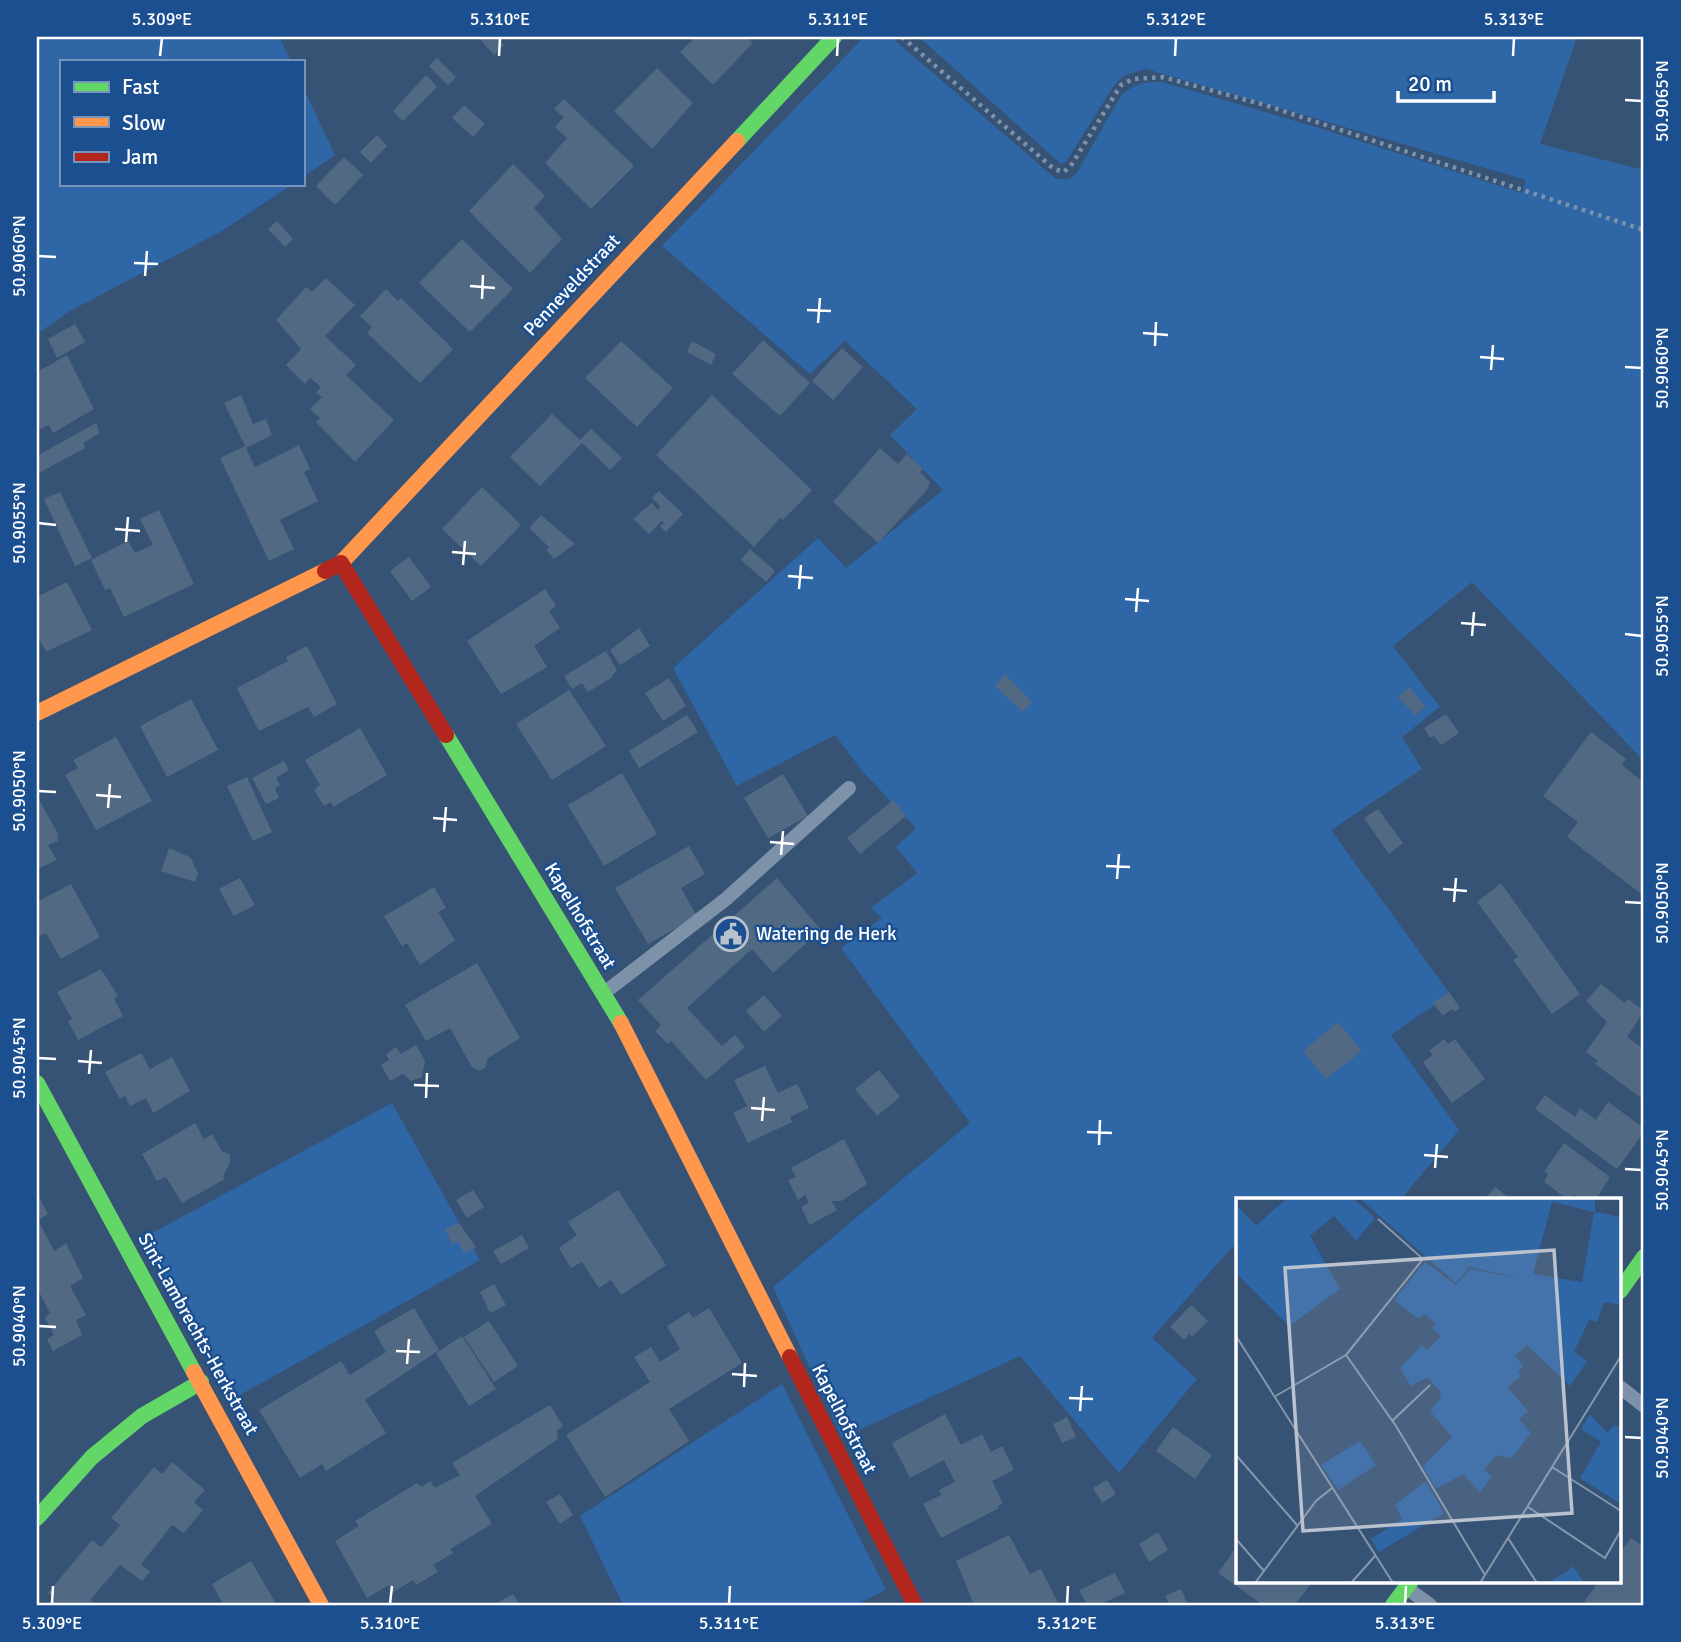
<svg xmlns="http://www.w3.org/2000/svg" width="1681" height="1642" font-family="Signika,sans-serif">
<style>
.green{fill:#2f66a5}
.building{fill:#526984}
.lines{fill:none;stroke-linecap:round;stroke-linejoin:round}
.path{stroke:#7d92a8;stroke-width:4.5;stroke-dasharray:3.5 5;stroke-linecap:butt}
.lane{stroke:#7d92a8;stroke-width:14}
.fast{stroke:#63d668;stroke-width:16}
.slow{stroke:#ff974d;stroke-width:16}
.jam{stroke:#b3261e;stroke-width:16}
.ticks{fill:none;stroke:#fff;stroke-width:2.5}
.labels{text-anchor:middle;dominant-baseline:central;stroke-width:5;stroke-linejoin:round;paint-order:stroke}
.street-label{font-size:19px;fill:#fff;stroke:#1b4f8f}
.poi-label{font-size:19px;fill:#fff;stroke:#1b4f8f;text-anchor:start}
.inset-road{fill:none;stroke:#8697ac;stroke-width:2}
.view{fill:#b9c2ce;fill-opacity:0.15;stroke:#b9c2ce;stroke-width:3.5}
.inset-edge{fill:none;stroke:#fff;stroke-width:3.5}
.neatline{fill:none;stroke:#fff;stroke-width:2.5}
.ticks-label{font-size:18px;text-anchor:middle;fill:#fff}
</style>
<rect width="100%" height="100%" fill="#365274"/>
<g class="green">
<polygon points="37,37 279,37 291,61 61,61 61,184 293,184 222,231 70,311 37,334"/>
<path d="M864,37h27l165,142h13l7,-5 44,-77c14,-14 23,-15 42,-15l151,44 209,67 4,-13 -380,-111 -23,7 -10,11 -47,75 -5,2 -142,-127h658l-37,107 104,26v591l-172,-179 -79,64 47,61 -38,30 20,32 -91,61 119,164 -59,41 68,95 -58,69h-163v71l-5,-24 -81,92 45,41 -78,94 -99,-117 -178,82 -69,-151 197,-164 -129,-175 41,-30 -11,-10 46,-35 -21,-26 20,-19 -53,-56 -28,-37 -98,51 -64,-118 145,-130 28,30 97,-78 -53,-55 27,-26 -72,-68 -35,33 -148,-128z"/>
<polygon points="303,87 335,155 303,177"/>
<polygon points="392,1103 480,1260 233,1399 143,1238"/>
<polygon points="782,1384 886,1590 856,1605 623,1605 580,1516"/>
</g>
<g class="building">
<polygon points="478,37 503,37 500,40 504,45 494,55"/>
<polygon points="696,37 747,37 753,43 713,85 680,52"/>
<polygon points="437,58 456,77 448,85 429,66"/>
<polygon points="657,68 693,103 652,149 614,111"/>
<polygon points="426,75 437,87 403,121 393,111"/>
<polygon points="564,99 634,166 591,209 545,163 567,138 555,127 564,117 554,109"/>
<polygon points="464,105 485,124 473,137 452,118"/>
<polygon points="377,135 387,146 371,163 360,152"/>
<polygon points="344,157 363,175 335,205 316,186"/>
<polygon points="513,164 545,196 534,208 562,239 530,273 469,211"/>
<polygon points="277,221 293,239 285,247 268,229"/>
<polygon points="462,239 513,289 470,332 419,283"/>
<polygon points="326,278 355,305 325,336 356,365 346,375 394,420 355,462 316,422 320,418 310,409 322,397 316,393 321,387 310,378 305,384 286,365 301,349 276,320 306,287 312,292"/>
<polygon points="386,289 398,301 401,298 453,349 420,383 367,333 372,327 360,316"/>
<polygon points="75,324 85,342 57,358 48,339"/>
<polygon points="763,340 810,383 780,416 732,374"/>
<polygon points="621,341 673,388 637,427 585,378"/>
<polygon points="692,341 716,354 711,365 687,352"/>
<polygon points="842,348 863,367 833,400 812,381"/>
<polygon points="67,355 94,409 53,433 49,425 37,431 37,372"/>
<polygon points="241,395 253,424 266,419 272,435 246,448 224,403"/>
<polygon points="712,395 812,490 783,520 780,518 754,547 656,455"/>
<polygon points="552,414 580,440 591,429 622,458 610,470 582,443 540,486 510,457"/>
<polygon points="96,423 100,433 83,443 85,448 37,474 37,456"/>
<polygon points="299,445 310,469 304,472 318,501 280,520 294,549 269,561 220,458 245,446 255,467"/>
<polygon points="880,448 898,464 907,454 923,469 920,472 930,482 927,490 878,543 833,502"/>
<polygon points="482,487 521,525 481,566 442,529"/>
<polygon points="659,491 683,514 666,532 660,526 664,523 662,521 649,534 633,519 652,503 658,510 660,506 652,498"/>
<polygon points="60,492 92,558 75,566 44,499"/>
<polygon points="159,510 194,584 124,617 110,588 105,590 91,560 128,541 135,553 153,545 140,519"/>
<polygon points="541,515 575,544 554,559 546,550 549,547 529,528"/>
<polygon points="750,549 775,571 766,582 741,560"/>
<polygon points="409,557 431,587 412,601 390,571"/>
<polygon points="67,582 92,630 46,652 37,635 37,597"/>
<polygon points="545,589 556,606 549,611 560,628 534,646 547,667 501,694 467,641"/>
<polygon points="639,628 650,646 620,665 610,650"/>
<polygon points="307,646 337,704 314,717 308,707 259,731 237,688 288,661 286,657"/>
<polygon points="606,651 617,670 611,678 588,692 582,683 572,689 564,676"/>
<polygon points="1005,674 1032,702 1023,712 995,686"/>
<polygon points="669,678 686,706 663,721 645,693"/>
<polygon points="1409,687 1426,707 1415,715 1398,697"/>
<polygon points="569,690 606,746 552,780 516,724"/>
<polygon points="191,699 218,750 167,777 140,726"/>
<polygon points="1446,714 1459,733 1441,745 1434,736 1430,738 1424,728"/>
<polygon points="687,715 698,732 639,768 629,751"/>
<polygon points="360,728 387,775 333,807 331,802 324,806 314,790 320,785 305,760"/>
<polygon points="1591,732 1626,759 1622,765 1644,783 1644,896 1567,837 1578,822 1543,796"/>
<polygon points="116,737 152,801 96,830 65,775 78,768 73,760"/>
<polygon points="284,761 289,770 276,778 280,785 275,788 279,798 266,804 252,778"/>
<polygon points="622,773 657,834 604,866 568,805"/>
<polygon points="783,774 808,816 768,838 744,798"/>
<polygon points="247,777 272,832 253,841 227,786"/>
<polygon points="37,796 57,832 58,841 48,845 57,860 37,869"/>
<polygon points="893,800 906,816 860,854 847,838"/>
<polygon points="1378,809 1403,843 1389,854 1364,818"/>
<polygon points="689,846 705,874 681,888 697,916 648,944 615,888"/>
<polygon points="169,848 190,857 198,873 195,882 161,871"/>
<polygon points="240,878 255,905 234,916 219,889"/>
<polygon points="777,878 821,930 773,973 752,949 687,1008 722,1046 735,1035 745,1047 706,1080 671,1041 668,1044 655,1031 661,1025 638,1000"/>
<polygon points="1501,883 1580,994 1552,1014 1513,960 1518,957 1477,902"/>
<polygon points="71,884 100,937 61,959 46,933 37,937 37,902"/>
<polygon points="434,887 446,908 438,912 455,940 420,965 407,943 402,946 384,916"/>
<polygon points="477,963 520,1038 487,1059 486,1067 479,1071 472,1067 450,1028 426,1041 405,1005"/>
<polygon points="101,969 118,996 114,999 123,1016 78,1040 68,1021 72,1019 57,992"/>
<polygon points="1601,984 1625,1003 1628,999 1644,1011 1627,1037 1641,1047 1644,1043 1644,1100 1595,1064 1598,1061 1586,1052 1607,1022 1586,1001"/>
<polygon points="1449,992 1460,1008 1454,1012 1452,1009 1443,1016 1433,1003"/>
<polygon points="764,995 782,1016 764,1032 746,1011"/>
<polygon points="1338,1022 1362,1051 1326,1079 1303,1051"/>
<polygon points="1444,1039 1448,1044 1455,1039 1485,1079 1452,1103 1423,1062 1433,1055 1429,1051"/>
<polygon points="416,1045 425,1061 422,1077 411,1081 403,1074 390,1081 381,1065 389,1060 386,1054 396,1047 401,1054"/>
<polygon points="141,1053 150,1069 172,1057 190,1091 153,1113 146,1098 130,1106 125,1096 120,1099 105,1072"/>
<polygon points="765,1066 778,1093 797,1084 809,1108 790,1117 792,1122 748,1143 733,1113 747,1106 734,1080"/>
<polygon points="879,1070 900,1097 877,1116 855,1089"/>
<polygon points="1545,1095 1575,1117 1580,1108 1596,1120 1608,1102 1644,1128 1644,1132 1617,1169 1535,1109"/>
<polygon points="195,1123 204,1139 212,1134 222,1151 230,1155 230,1163 223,1176 225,1179 182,1203 166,1177 157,1181 142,1154"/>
<polygon points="844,1139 867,1184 841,1201 831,1201 837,1210 810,1225 801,1207 809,1203 805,1195 798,1200 788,1180 796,1177 791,1168"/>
<polygon points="1564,1143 1610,1177 1596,1199 1581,1199 1575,1195 1567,1199 1544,1182 1548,1174 1544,1172"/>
<polygon points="1495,1187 1511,1199 1485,1199"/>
<polygon points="473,1190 484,1207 467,1218 456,1200"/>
<polygon points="618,1190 666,1265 621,1295 611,1280 599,1288 582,1262 571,1268 559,1248 577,1235 568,1222"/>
<polygon points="37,1193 48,1214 38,1220 54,1251 66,1243 83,1278 70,1286 86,1315 76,1320 82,1335 53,1351 47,1339 54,1335 45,1318 50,1313 37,1288"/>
<polygon points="459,1223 476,1247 464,1253 458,1241 452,1244 445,1229"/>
<polygon points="522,1235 529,1248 501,1264 493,1251"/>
<polygon points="494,1284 506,1305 490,1313 480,1292"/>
<polygon points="1191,1305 1208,1321 1192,1337 1189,1334 1184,1340 1170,1327"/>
<polygon points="414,1308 439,1350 365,1400 386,1433 326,1471 322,1464 300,1478 259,1410 341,1361 350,1375 386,1352 374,1331"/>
<polygon points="709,1308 742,1363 669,1409 689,1441 605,1497 566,1435 650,1382 634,1357 651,1347 660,1362 680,1349 667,1326 689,1312 693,1318"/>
<polygon points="489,1321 518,1366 494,1382 464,1337"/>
<polygon points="462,1336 496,1389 469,1406 436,1353"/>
<polygon points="550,1405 563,1426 557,1430 558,1439 475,1496 492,1524 450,1549 453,1553 433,1565 438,1572 416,1585 413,1580 393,1592 389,1585 367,1598 335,1541 359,1526 355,1521 417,1483 421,1487 430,1481 435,1488 460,1475 452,1463"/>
<polygon points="945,1414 961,1445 982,1434 991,1452 1002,1446 1014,1470 992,1481 1003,1503 998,1506 999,1508 941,1538 923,1504 941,1495 939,1490 955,1482 944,1460 910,1478 892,1443"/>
<polygon points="1067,1417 1076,1437 1062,1443 1053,1424"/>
<polygon points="1173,1427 1212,1455 1195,1479 1156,1451"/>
<polygon points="172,1462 205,1490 194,1502 203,1510 184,1533 172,1525 141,1564 150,1572 142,1581 120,1565 90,1600 95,1605 49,1605 55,1598 48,1593 92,1540 101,1547 110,1537 120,1525 111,1518 154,1467 162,1474"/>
<polygon points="1107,1480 1116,1494 1102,1503 1093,1488"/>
<polygon points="560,1494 573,1515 560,1524 546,1502"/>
<polygon points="1158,1532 1168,1550 1149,1562 1139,1544"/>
<polygon points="1009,1535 1030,1574 1041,1569 1059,1605 974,1605 956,1561"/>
<polygon points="1631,1538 1644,1547 1644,1605 1589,1605 1584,1602 1599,1581 1620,1581 1620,1553"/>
<polygon points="1238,1545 1238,1581 1313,1581 1295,1605 1263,1605 1218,1573"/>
<polygon points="251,1561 277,1605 217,1605 222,1602 212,1584"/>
<polygon points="1115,1573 1125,1593 1099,1605 1087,1605 1079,1590"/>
<polygon points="1181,1589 1187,1602 1170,1605 1165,1596"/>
<polygon points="513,1594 520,1605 493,1605"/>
</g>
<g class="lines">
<polyline class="path" points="902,37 1054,169 1064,172 1072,164 1121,85 1133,79 1163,77 1268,106 1644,230"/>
<g class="lane">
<polyline points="604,993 726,899 849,788"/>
<polyline points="1620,1387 1644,1406"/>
<polyline points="1408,1589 1430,1605"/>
</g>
<g class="fast">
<polyline points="737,141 834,37"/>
<polyline points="446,735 621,1023"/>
<polyline points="37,1083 194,1372"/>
<polyline points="1620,1291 1644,1257"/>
<polyline points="37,1518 92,1457 142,1416 201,1382"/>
<polyline points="1393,1605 1411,1581"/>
</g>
<g class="slow">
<polyline points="341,563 737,141"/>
<polyline points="37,713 325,571"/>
<polyline points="621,1023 790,1357"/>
<polyline points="194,1372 321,1605"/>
</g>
<g class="jam">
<polyline points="325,571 341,563 446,735"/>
<polyline points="790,1357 915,1605"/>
</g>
</g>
<path class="ticks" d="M160,56l2,-18M499,56l1,-18M837,56l1,-18M1175,56l1,-18M1513,56l1,-18M1625,100l17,1M38,256l18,1M134,263l24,1M145,276l2,-25M470,286l25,2M482,299l1,-24M807,310l24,1M818,323l2,-25M1143,333l25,2M1155,346l1,-24M1480,357l24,2M1625,367l17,1M1491,370l2,-25M38,523l18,2M115,529l25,2M126,542l2,-25M452,552l24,2M463,565l2,-24M788,576l25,2M799,589l2,-24M1125,599l24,2M1136,612l2,-24M1461,623l25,2M1625,634l17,2M1472,636l2,-24M38,791l18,1M96,795l25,2M108,808l2,-24M433,818l24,2M444,832l2,-25M770,842l24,2M781,855l2,-24M1106,866l24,1M1117,879l2,-25M1443,889l24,2M1454,902l2,-24M1625,902l17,1M38,1058l18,1M78,1061l24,2M89,1074l2,-24M414,1085l25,1M426,1098l1,-25M751,1108l24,2M762,1121l2,-24M1087,1132l25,1M1099,1145l1,-25M1424,1155l24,2M1435,1168l2,-24M1625,1169l17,1M38,1326l18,1M396,1351l24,1M407,1364l2,-25M732,1374l25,2M744,1387l1,-24M1069,1398l24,1M1080,1411l2,-25M1625,1437l17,1M52,1604l1,-18M390,1604l2,-18M729,1604l1,-18M1067,1604l1,-18M1405,1604l1,-18"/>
<defs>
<g id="civic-ring" transform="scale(1.75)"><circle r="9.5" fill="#1b4f8f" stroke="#b9c2ce" stroke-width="1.5"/><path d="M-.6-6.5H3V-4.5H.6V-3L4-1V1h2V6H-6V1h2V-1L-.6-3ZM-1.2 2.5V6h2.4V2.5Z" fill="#b9c2ce"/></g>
</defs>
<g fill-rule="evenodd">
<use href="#civic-ring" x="731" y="934"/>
</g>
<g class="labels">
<g class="street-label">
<text transform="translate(572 285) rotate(-47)">Penneveldstraat</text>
<text transform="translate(580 916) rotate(59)">Kapelhofstraat</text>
<text transform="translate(198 1334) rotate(61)">Sint-Lambrechts-Herkstraat</text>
<text transform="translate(844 1419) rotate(63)">Kapelhofstraat</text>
</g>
<g class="poi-label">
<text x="756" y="934">Watering de Herk</text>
</g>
</g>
<g transform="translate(1236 1198)">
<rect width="385" height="385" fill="#365274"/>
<path d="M51,0h66l22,20 -19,23 -22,-25 -24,20 30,53 -51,37 -53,-53v-69l20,22zM123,0h236v14l26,5v88l-17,-3 -7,20 -8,-2 -15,32 13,9 -17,25 -43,-41 -12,11 8,10 -5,5 3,5 -14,11 21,24 -9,8 12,14 -19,25 -16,-3 -12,15 8,6 -12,16 -17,-18 -27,15 -13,-23 29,-29 -22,-26 11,-13 -1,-7 -13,-14 -16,9 -11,-18 22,-23 5,5 14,-14 -9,-8 4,-5 -12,-9 -5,5 -25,-19 31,-38 31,23 14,-16 61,11 -62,-13 -13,16zM316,4l42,10 -12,70 -49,-8zM354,216l17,19 7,-8 7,3v76l-41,-26 21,-36 -20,-13zM124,243l16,24 -38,25 -17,-25zM190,283l18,32 -65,39 -8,-13 31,-20 -7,-14zM337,368l11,17h-37l21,-12z" fill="#2f66a5" fill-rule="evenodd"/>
<path class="inset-road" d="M0,138l157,247M110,157l77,-96 -45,-40M38,199l72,-42 50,71 89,149M156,223l38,-36M0,257l61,70M316,269l69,44M292,309l77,51 16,-28M272,340l29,45M0,341l28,32M19,385l61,-82 16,-13M115,385l24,-27M244,385l141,-227"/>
<path class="view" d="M318,52l18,263 -269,18 -18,-263z"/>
<rect width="385" height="385" class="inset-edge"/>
</g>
<rect width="1681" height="1642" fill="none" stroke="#1b4f8f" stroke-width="77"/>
<rect x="60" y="60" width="245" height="126" fill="#1b4f8f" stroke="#7695bc" stroke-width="2"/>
<rect x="74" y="82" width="35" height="10" fill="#63d668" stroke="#7695bc" stroke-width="2"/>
<text x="122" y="94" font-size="21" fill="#ffffff">Fast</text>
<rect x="74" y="117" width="35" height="10" fill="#ff974d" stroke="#7695bc" stroke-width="2"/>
<text x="122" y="130" font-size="21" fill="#ffffff">Slow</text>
<rect x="74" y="152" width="35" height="10" fill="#b3261e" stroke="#7695bc" stroke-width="2"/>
<text x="122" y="164" font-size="21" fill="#ffffff">Jam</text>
<path d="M1398 91v10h96v-10" fill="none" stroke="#ffffff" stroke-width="3.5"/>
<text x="1408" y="91" font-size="21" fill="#ffffff" stroke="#1b4f8f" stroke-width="5" paint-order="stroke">20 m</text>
<rect x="38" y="38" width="1604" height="1566" class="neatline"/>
<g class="ticks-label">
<text x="162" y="25">5.309°E</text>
<text x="500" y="25">5.310°E</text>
<text x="838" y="25">5.311°E</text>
<text x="1176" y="25">5.312°E</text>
<text x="1514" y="25">5.313°E</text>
<text transform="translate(1662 101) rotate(-90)" y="6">50.9065°N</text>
<text transform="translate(19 256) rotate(-90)" y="6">50.9060°N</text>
<text transform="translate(1662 368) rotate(-90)" y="6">50.9060°N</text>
<text transform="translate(19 523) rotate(-90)" y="6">50.9055°N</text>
<text transform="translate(1662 636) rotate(-90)" y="6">50.9055°N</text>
<text transform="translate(19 791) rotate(-90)" y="6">50.9050°N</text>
<text transform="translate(1662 903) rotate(-90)" y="6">50.9050°N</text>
<text transform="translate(19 1058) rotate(-90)" y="6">50.9045°N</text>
<text transform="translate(1662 1170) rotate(-90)" y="6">50.9045°N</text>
<text transform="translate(19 1326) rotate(-90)" y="6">50.9040°N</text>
<text transform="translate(1662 1438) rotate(-90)" y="6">50.9040°N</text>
<text x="52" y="1629">5.309°E</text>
<text x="390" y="1629">5.310°E</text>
<text x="729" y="1629">5.311°E</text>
<text x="1067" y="1629">5.312°E</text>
<text x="1405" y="1629">5.313°E</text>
</g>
</svg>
